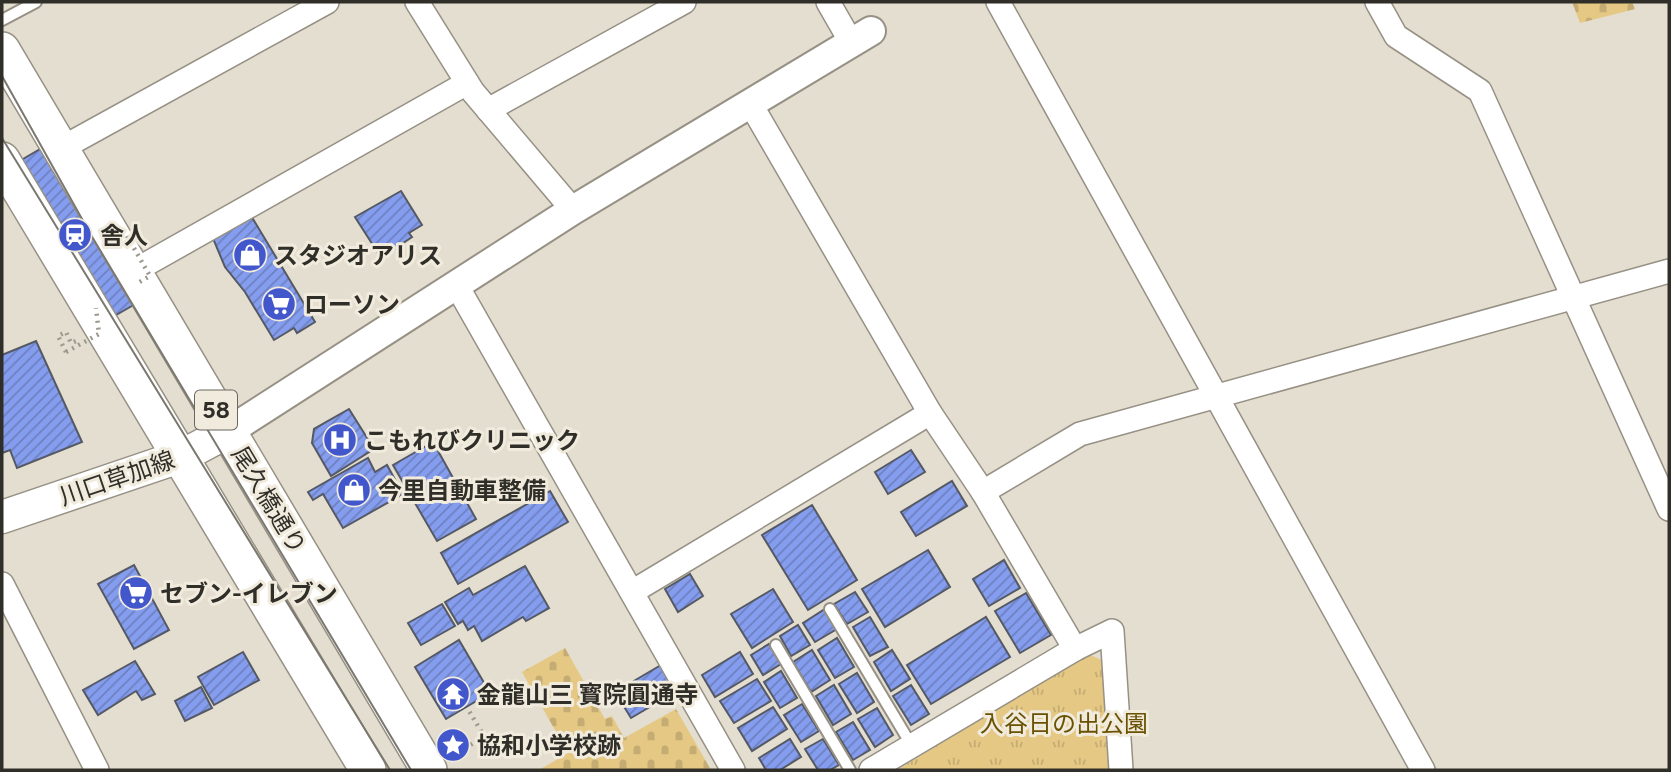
<svg xmlns="http://www.w3.org/2000/svg" width="1671" height="772" font-family="Figtree,'Noto Sans JP',sans-serif">
<style>
.cemetery{fill:url(#cemetery-stones)}
.park{fill:url(#park-tufts)}
.building{fill:url(#building-hatch);stroke:#555964;stroke-width:2}
.lines{fill:none;stroke-linecap:round;stroke-linejoin:round}
.service-casing{stroke:#979185;stroke-width:14}
.minor-casing{stroke:#979185;stroke-width:26}
.tertiary-casing{stroke:#979185;stroke-width:32}
.secondary-casing{stroke:#979185;stroke-width:35}
.primary-casing{stroke:#979185;stroke-width:38}
.path{stroke:#9d998e;stroke-width:4.5;stroke-dasharray:2 5;stroke-linecap:butt}
.service{stroke:#fff;stroke-width:10}
.minor{stroke:#fff;stroke-width:23}
.tertiary{stroke:#fff;stroke-width:28}
.secondary{stroke:#fff;stroke-width:32}
.primary{stroke:#fff;stroke-width:35}
.tram{stroke:#7b786f;stroke-width:2}
.path-bridge{stroke:#9d998e;stroke-width:4.5;stroke-dasharray:2 5;stroke-linecap:butt}
.labels{text-anchor:middle;dominant-baseline:central;stroke-width:6;stroke-linejoin:round;paint-order:stroke}
.shield{fill:#f1ebdd;stroke:#6a675f;stroke-width:2}
.shield-label{font-size:23px;font-weight:bold;fill:#302e29}
.poi-label{font-size:24px;font-weight:bold;fill:#302e29;stroke:#f1ebdd;text-anchor:start}
.street-label{font-size:24px;fill:#302e29;stroke:#f1ebdd}
.park-label{font-size:24px;fill:#6a5202;stroke:#f1ebdd}
</style>
<defs>
<pattern id="cemetery-stones" width="16" height="16" patternUnits="userSpaceOnUse" patternTransform="scale(1.75)"><rect width="16" height="16" fill="#e4c884"/><path d="M2 7V4a2 2 0 0 1 4 0v3zM10 15v-3a2 2 0 0 1 4 0v3z" fill="#c4ac72"/></pattern>
<pattern id="park-tufts" width="24" height="20" patternUnits="userSpaceOnUse" patternTransform="scale(1.75)"><rect width="24" height="20" fill="#e4c884"/><path d="M3 7l-1-3M5 7V3M7 7l1-3M15 17l-1-3M17 17v-4M19 17l1-3" fill="none" stroke="#c4ac72"/></pattern>
<pattern id="building-hatch" width="6" height="6" patternUnits="userSpaceOnUse" patternTransform="scale(1.75)"><rect width="6" height="6" fill="#859dee"/><path d="M-1 1l2-2M0 6l6-6M5 7l2-2" fill="none" stroke="#6d80c1"/></pattern>
</defs>
<rect width="100%" height="100%" fill="#e4ded0"/>
<g class="cemetery">
<polygon points="1572,2 1632,2 1635,9 1580,23"/>
<polygon points="565,648 605,719 612,716 624,738 676,709 711,770 539,770 568,753 522,672"/>
</g>
<polygon class="park" points="1088,654 1106,662 1114,770 897,770"/>
<g class="building">
<polygon points="52,142 144,299 104,322 11,166"/>
<polygon points="401,191 422,225 409,233 412,237 393,250 390,246 378,253 355,217"/>
<polygon points="250,214 315,322 297,333 294,328 274,340 245,292 225,267 212,236"/>
<polygon points="36,341 82,442 17,468 10,450 2,453 2,355"/>
<polygon points="349,409 374,449 331,476 312,443 314,429"/>
<polygon points="433,442 476,519 437,541 393,465"/>
<polygon points="911,450 925,472 888,494 875,472"/>
<polygon points="368,458 375,472 387,465 403,494 343,528 323,494 313,500 308,492"/>
<polygon points="952,481 967,506 916,536 901,512"/>
<polygon points="550,491 568,522 458,584 441,553"/>
<polygon points="812,505 857,580 808,610 762,535"/>
<polygon points="928,550 950,587 885,627 862,589"/>
<polygon points="1004,560 1020,588 989,606 973,579"/>
<polygon points="134,565 169,630 134,649 98,584"/>
<polygon points="525,566 549,608 526,621 523,617 482,641 474,626 468,630 463,621 458,624 445,602 469,588 473,595"/>
<polygon points="690,574 703,596 678,612 665,589"/>
<polygon points="773,589 793,622 752,648 731,614"/>
<polygon points="855,592 868,612 847,624 834,604"/>
<polygon points="1026,593 1051,635 1020,653 995,611"/>
<polygon points="442,604 455,626 421,645 408,623"/>
<polygon points="825,609 837,629 815,642 803,623"/>
<polygon points="870,617 888,647 870,656 853,627"/>
<polygon points="986,617 1010,657 931,704 907,665"/>
<polygon points="798,625 810,645 791,656 780,636"/>
<polygon points="837,638 854,667 835,678 818,650"/>
<polygon points="459,640 490,693 446,719 415,667"/>
<polygon points="769,644 781,664 763,675 751,655"/>
<polygon points="812,650 830,680 811,692 793,662"/>
<polygon points="892,650 910,679 891,691 874,662"/>
<polygon points="243,652 259,680 214,705 198,677"/>
<polygon points="740,652 753,674 715,697 702,675"/>
<polygon points="135,661 155,694 142,700 136,691 98,715 83,690"/>
<polygon points="661,665 677,691 631,718 615,692"/>
<polygon points="781,671 797,698 780,708 764,682"/>
<polygon points="857,673 874,702 857,713 839,684"/>
<polygon points="757,679 771,701 734,723 720,701"/>
<polygon points="834,685 851,714 833,725 816,696"/>
<polygon points="911,685 929,714 911,725 893,696"/>
<polygon points="201,687 212,708 185,721 175,701"/>
<polygon points="802,704 819,731 801,742 784,715"/>
<polygon points="773,707 787,729 752,751 738,728"/>
<polygon points="877,708 893,735 875,747 858,719"/>
<polygon points="853,722 870,750 853,760 836,732"/>
<polygon points="790,739 801,757 780,770 766,770 759,758"/>
<polygon points="823,739 839,765 830,770 818,770 805,749"/>
</g>
<g class="lines">
<g class="service-casing">
<g id="service">
<polyline points="2,20 36,2"/>
<polyline points="830,609 912,746"/>
<polyline points="776,645 850,770"/>
</g>
</g>
<g class="minor-casing">
<g id="minor">
<polyline points="417,2 473,92 573,210"/>
<polyline points="828,2 851,42"/>
<polyline points="998,2 1423,770"/>
<polyline points="1377,2 1396,36 1480,91 1669,509"/>
<polyline points="750,103 930,413 983,492 1075,649"/>
<polyline points="488,110 684,2"/>
<polyline points="62,148 327,2"/>
<polyline points="150,262 467,83"/>
<polyline points="457,286 733,770"/>
<polyline points="983,492 1080,434 1669,271"/>
<polyline points="2,584 97,770"/>
<polyline points="632,592 930,413"/>
<polyline points="871,770 1075,649 1112,631 1121,770"/>
</g>
</g>
<g class="tertiary-casing">
<polyline id="tertiary" points="229,431 573,210 871,31"/>
</g>
<g class="secondary-casing">
<polyline id="secondary" points="2,517 182,456 229,431"/>
</g>
<g class="primary-casing">
<g id="primary">
<polyline points="2,50 429,770"/>
<polyline points="2,160 368,770"/>
</g>
</g>
<g class="path">
<polyline points="66,352 58,336 66,332 71,343 76,341"/>
<polyline points="453,756 484,736 469,711"/>
</g>
<use href="#service" class="service"/>
<use href="#minor" class="minor"/>
<use href="#tertiary" class="tertiary"/>
<use href="#secondary" class="secondary"/>
<use href="#primary" class="primary"/>
<g class="tram">
<polyline points="2,76 91,235 411,770"/>
<polyline points="2,138 390,770"/>
</g>
<g class="path-bridge">
<polyline points="127,236 150,276 136,284"/>
<polyline points="66,352 99,334 96,308"/>
</g>
</g>
<defs>
<g id="station-disc" transform="scale(1.75)"><circle r="9.5" fill="#4157cb" stroke="#f1ebdd"/><path d="M-3-6H3Q5-6 5-4V2Q5 4 3 4L4.5 6H3L1.5 4h-3L-3 6H-4.5L-3 4Q-5 4-5 2V-4Q-5-6-3-6ZM-3.5-4v3h7v-3ZM-3.5 1v1.5H-2V1ZM2 1v1.5H3.5V1Z" fill="#fff"/></g>
<g id="shop-disc" transform="scale(1.75)"><circle r="9.5" fill="#4157cb" stroke="#f1ebdd"/><path d="M-5-2.5h2.3a2.7 3.5 0 0 1 5.4 0H5L5.5 6h-11ZM-1.5-2.5h3a1.5 2.3 0 0 0-3 0Z" fill="#fff"/></g>
<g id="supermarket-disc" transform="scale(1.75)"><circle r="9.5" fill="#4157cb" stroke="#f1ebdd"/><path d="M-6-5.5h2.5l.6 2H6L4.5 2H-2.5L-4.4-4H-6ZM-1.5 3.2a1.3 1.3 0 1 0 .1 0ZM3 3.2a1.3 1.3 0 1 0 .1 0Z" fill="#fff"/></g>
<g id="hospital-disc" transform="scale(1.75)"><circle r="9.5" fill="#4157cb" stroke="#f1ebdd"/><path d="M-5-5h3v3.5h4V-5h3V5h-3V1.5h-4V5h-3Z" fill="#fff"/></g>
<g id="temple-disc" transform="scale(1.75)"><circle r="9.5" fill="#4157cb" stroke="#f1ebdd"/><path d="M0-6L5-2H3V0L6.5 2.5H4V6H1.5V3h-3V6H-4V2.5H-6.5L-3 0V-2H-5Z" fill="#fff"/></g>
<g id="sight-disc" transform="scale(1.75)"><circle r="9.5" fill="#4157cb" stroke="#f1ebdd"/><path d="M0-6L1.8-2.2L6-1.7L2.9 1.2L3.7 5.4L0 3.3L-3.7 5.4L-2.9 1.2L-6-1.7L-1.8-2.2Z" fill="#fff"/></g>
</defs>
<g fill-rule="evenodd">
<use href="#station-disc" x="75" y="235"/>
<use href="#shop-disc" x="250" y="255"/>
<use href="#supermarket-disc" x="279" y="304"/>
<use href="#hospital-disc" x="340" y="440"/>
<use href="#shop-disc" x="354" y="490"/>
<use href="#supermarket-disc" x="136" y="593"/>
<use href="#temple-disc" x="453" y="694"/>
<use href="#sight-disc" x="453" y="745"/>
</g>
<g class="labels">
<rect class="shield" x="195" y="390.5" width="42" height="39" rx="5"/>
<g class="shield-label">
<text x="216" y="410">58</text>
</g>
<g class="poi-label">
<text x="100" y="235">舎人</text>
<text x="274" y="255">スタジオアリス</text>
<text x="304" y="304">ローソン</text>
<text x="364" y="440">こもれびクリニック</text>
<text x="378" y="490">今里自動車整備</text>
<text x="160" y="593">セブン-イレブン</text>
<text x="477" y="694">金龍山三 寳院圓通寺</text>
<text x="477" y="745">協和小学校跡</text>
</g>
<g class="street-label">
<text transform="translate(117 478) rotate(-19)">川口草加線</text>
<text transform="translate(269 500) rotate(59)">尾久橋通り</text>
</g>
<g class="park-label">
<text x="1064" y="723">入谷日の出公園</text>
</g>
</g>
<rect width="1671" height="772" fill="none" stroke="#302e29" stroke-width="7"/>
</svg>
